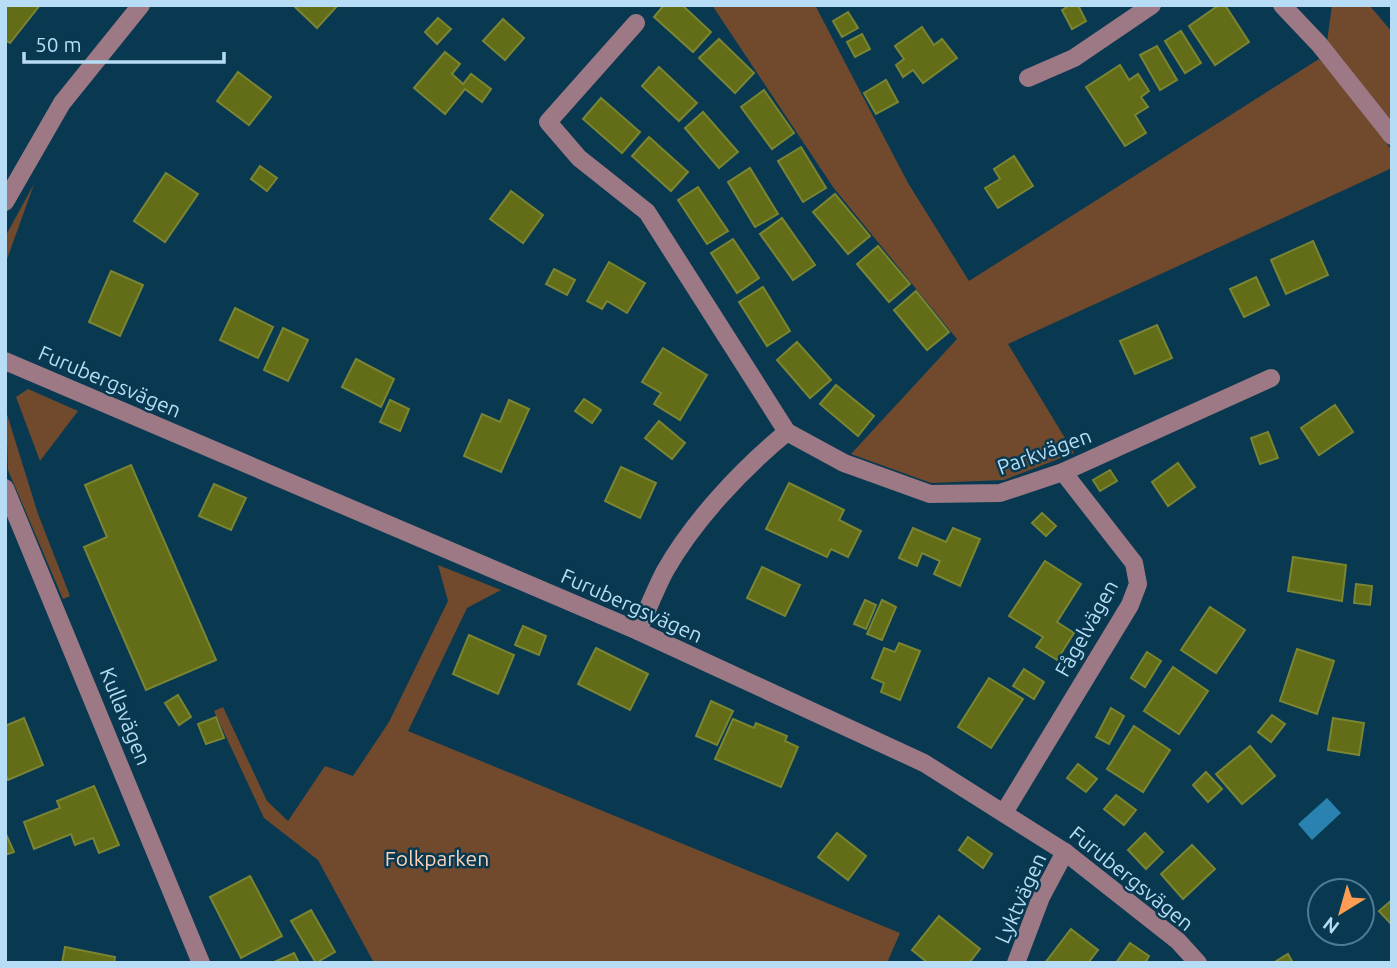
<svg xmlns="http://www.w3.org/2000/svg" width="1397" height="968" font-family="Ubuntu,sans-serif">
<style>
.green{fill:#714a2d}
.water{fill:#2982b0}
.building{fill:#636d17;stroke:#7a8533;stroke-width:2}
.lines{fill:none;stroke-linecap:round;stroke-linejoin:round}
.minor{stroke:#9d7885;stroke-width:18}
.labels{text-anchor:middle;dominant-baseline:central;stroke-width:5;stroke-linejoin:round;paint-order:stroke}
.street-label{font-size:21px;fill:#b6ddf5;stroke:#093951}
.park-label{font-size:21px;fill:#f9d3b9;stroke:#093951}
</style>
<rect width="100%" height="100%" fill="#093951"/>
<g class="green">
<polygon points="712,5 815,5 908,183 969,281 1319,59 1358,102 1392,151 1392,168 1008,344 1074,453 1004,480 931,483 851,454 957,339 833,187"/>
<polygon points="1332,5 1369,5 1392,32 1392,123 1327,42"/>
<polygon points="34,184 6,262 5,237"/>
<polygon points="28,389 78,411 40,461 16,397"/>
<polygon points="6,411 38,514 70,596 63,599 8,470"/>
<polygon points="438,565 501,590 467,608 408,731 900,933 887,963 374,963 318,860 264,818 214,711 223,707 267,801 288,821 325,766 353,776 389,722 448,601"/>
</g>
<polygon class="water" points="1327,798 1341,813 1312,840 1298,824"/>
<g class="building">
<polygon points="5,5 40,5 10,43 5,40"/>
<polygon points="293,5 338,5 317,28"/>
<polygon points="664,5 682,5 711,32 693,52 654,17"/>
<polygon points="1070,5 1078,5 1086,21 1072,29 1062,10"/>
<polygon points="1219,5 1225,5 1249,42 1215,65 1189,26"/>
<polygon points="848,12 858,28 842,37 833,21"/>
<polygon points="438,18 451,29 437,44 425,32"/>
<polygon points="503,19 524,38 505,60 483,41"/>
<polygon points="922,27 934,45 942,39 957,58 923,83 913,70 903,77 896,65 904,59 895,46"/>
<polygon points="1181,31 1201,63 1185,73 1165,41"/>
<polygon points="862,34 870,49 855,57 847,42"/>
<polygon points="719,39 754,73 735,93 699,58"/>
<polygon points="1157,46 1177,80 1160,90 1140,55"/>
<polygon points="445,52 460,64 452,74 463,84 471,74 491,89 482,102 465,89 445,114 414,88"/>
<polygon points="1120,65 1129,80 1138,74 1149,91 1141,97 1148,107 1135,115 1146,133 1125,146 1086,87"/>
<polygon points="659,67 697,103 679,121 642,86"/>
<polygon points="238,72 271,97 249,125 217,101"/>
<polygon points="886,80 898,102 876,114 864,93"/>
<polygon points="764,90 794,133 772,149 741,107"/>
<polygon points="601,98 640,132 622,153 583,119"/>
<polygon points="703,112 738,152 719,168 685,128"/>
<polygon points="649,137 688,172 671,191 632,156"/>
<polygon points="801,147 826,188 803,202 778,161"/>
<polygon points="1014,156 1033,186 998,208 985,188 1000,179 994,169"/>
<polygon points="260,166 277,178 267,191 251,179"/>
<polygon points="750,168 778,214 755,227 728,182"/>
<polygon points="166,173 198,194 165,242 134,221"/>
<polygon points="698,187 728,231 707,244 678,200"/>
<polygon points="511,191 543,215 523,243 490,219"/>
<polygon points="835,194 870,236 848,254 813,212"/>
<polygon points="782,218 815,265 793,280 760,234"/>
<polygon points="733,239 759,278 737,293 711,253"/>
<polygon points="1313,241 1328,275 1286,294 1271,260"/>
<polygon points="878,246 910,284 889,302 857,264"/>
<polygon points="609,262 645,283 627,313 607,301 602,309 587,301"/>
<polygon points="554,269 575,280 567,295 546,284"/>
<polygon points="111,271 143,285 120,336 89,322"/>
<polygon points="1256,277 1269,305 1244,317 1230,289"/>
<polygon points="763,287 790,331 767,346 739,302"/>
<polygon points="916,291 949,332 927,350 894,310"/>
<polygon points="235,308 273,327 258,358 220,340"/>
<polygon points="1157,325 1172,358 1135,374 1120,341"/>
<polygon points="283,328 308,340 288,381 264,370"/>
<polygon points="797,342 831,380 810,398 777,360"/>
<polygon points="663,348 707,375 680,420 654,404 661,393 642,382"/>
<polygon points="356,359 394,379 381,407 342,387"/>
<polygon points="836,385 874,416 858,436 820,404"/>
<polygon points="584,399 601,410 592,423 575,411"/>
<polygon points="390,400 409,409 400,431 380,422"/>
<polygon points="509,400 529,409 501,472 464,456 482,414 500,422"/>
<polygon points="1335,405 1353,432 1319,455 1301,428"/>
<polygon points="659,421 685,443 672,459 645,438"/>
<polygon points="1268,432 1278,458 1260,464 1251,438"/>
<polygon points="1178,463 1195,487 1168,506 1152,482"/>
<polygon points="131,465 216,660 146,690 84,547 107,537 85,485"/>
<polygon points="621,467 656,483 640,518 605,501"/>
<polygon points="1110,470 1117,481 1100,491 1093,480"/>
<polygon points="789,483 844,510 839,520 861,531 848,557 831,549 827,557 766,529"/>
<polygon points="214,484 246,498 231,530 199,516"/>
<polygon points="1042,513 1056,526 1046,536 1032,523"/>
<polygon points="913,528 946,542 953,528 980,539 960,586 934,574 940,561 922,553 917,566 899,558"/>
<polygon points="1293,557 1346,565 1342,601 1288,591"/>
<polygon points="1045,561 1081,584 1057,622 1074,633 1057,660 1036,647 1043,637 1009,616"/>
<polygon points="762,567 800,585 785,616 747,598"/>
<polygon points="1356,584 1372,586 1370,605 1354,603"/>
<polygon points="865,600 876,605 866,629 854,624"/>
<polygon points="882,600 896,607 882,640 867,634"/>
<polygon points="1210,607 1245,630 1216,673 1181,650"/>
<polygon points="523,626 546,636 539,655 515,645"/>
<polygon points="469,635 514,655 498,694 453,674"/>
<polygon points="899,643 920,651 900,700 881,692 884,683 872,678 884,648 895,652"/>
<polygon points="596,648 648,674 630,710 578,684"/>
<polygon points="1297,649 1334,661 1317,714 1280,701"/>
<polygon points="1147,652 1161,661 1145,687 1131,678"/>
<polygon points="1173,667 1208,691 1179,734 1144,711"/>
<polygon points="1024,669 1044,682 1034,699 1013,686"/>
<polygon points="989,678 1023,699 991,748 958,727"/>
<polygon points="178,695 191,717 179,725 165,703"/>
<polygon points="711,701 733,711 717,745 696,736"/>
<polygon points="1111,708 1124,716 1109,744 1096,737"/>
<polygon points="1272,715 1285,724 1271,742 1258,732"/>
<polygon points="216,717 224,738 206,744 198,724"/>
<polygon points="24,718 43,765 8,780 5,773 5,726"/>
<polygon points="1333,718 1364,723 1359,755 1328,750"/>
<polygon points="733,719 754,728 756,723 787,736 785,741 798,747 781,787 715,759"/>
<polygon points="1134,726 1170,750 1143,792 1107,769"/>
<polygon points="1250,746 1275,776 1242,804 1216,774"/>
<polygon points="1078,764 1097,779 1086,792 1067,778"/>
<polygon points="1206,772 1222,789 1208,802 1193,785"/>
<polygon points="94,786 119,845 99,853 93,838 75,845 71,834 34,849 24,822 60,808 57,801"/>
<polygon points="1116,795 1136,810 1124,825 1104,809"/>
<polygon points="5,832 14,852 5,855"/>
<polygon points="837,833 866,856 848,880 818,857"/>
<polygon points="1145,833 1163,852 1146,869 1128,850"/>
<polygon points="968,837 992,854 983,868 959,850"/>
<polygon points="1192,845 1215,869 1183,899 1161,874"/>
<polygon points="250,876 282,936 241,958 210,897"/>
<polygon points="1392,900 1392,925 1379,911"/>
<polygon points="311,910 335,952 316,963 291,921"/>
<polygon points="939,916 980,949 969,963 928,963 912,950"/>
<polygon points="1071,929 1098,950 1088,963 1045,963"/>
<polygon points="1130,943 1149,956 1145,963 1116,963"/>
<polygon points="65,947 115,957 114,963 62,963"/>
<polygon points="294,953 299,963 272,963"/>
<polygon points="1288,954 1293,963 1273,963"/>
</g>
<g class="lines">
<g class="minor">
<polyline points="1282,5 1319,44 1392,136"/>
<polyline points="636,23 548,122 579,158 647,212 787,432 844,463 930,494 1000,493 1063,472 1271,378"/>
<polyline points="1028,78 1074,58 1152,5"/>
<polyline points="5,202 62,103 141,5"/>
<polyline points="5,361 638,631 924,763 1065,852 1178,941 1198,963"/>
<polyline points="5,488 201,963"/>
<path d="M638,631c9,-20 17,-41 27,-60 29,-51 77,-102 122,-139"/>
<polyline points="1005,811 1130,605 1138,584 1134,563 1063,472"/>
<polyline points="1016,963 1041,897 1065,852"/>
</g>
</g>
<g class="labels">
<g class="street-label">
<text transform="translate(110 381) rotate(23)">Furubergsvägen</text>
<text transform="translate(1044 451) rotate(-20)">Parkvägen</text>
<text transform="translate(632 605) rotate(24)">Furubergsvägen</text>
<text transform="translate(1086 628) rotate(-61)">Fågelvägen</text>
<text transform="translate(126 716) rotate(68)">Kullavägen</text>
<text transform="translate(1132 878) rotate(39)">Furubergsvägen</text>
<text transform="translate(1020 898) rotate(-66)">Lyktvägen</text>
</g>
<g class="park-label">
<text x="437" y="858">Folkparken</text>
</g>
</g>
<rect width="1397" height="968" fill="none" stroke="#b6ddf5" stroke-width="14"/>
<g transform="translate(1341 912) rotate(217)"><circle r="33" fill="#093951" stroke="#4e7b93" stroke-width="2"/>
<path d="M0-5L12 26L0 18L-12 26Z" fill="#fc9d53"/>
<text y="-10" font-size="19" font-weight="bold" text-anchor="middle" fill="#b6ddf5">N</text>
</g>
<path d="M24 52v10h200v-10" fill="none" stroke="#b6ddf5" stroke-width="3.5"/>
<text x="35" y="52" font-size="21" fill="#b6ddf5" stroke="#093951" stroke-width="5" paint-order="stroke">50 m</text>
</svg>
